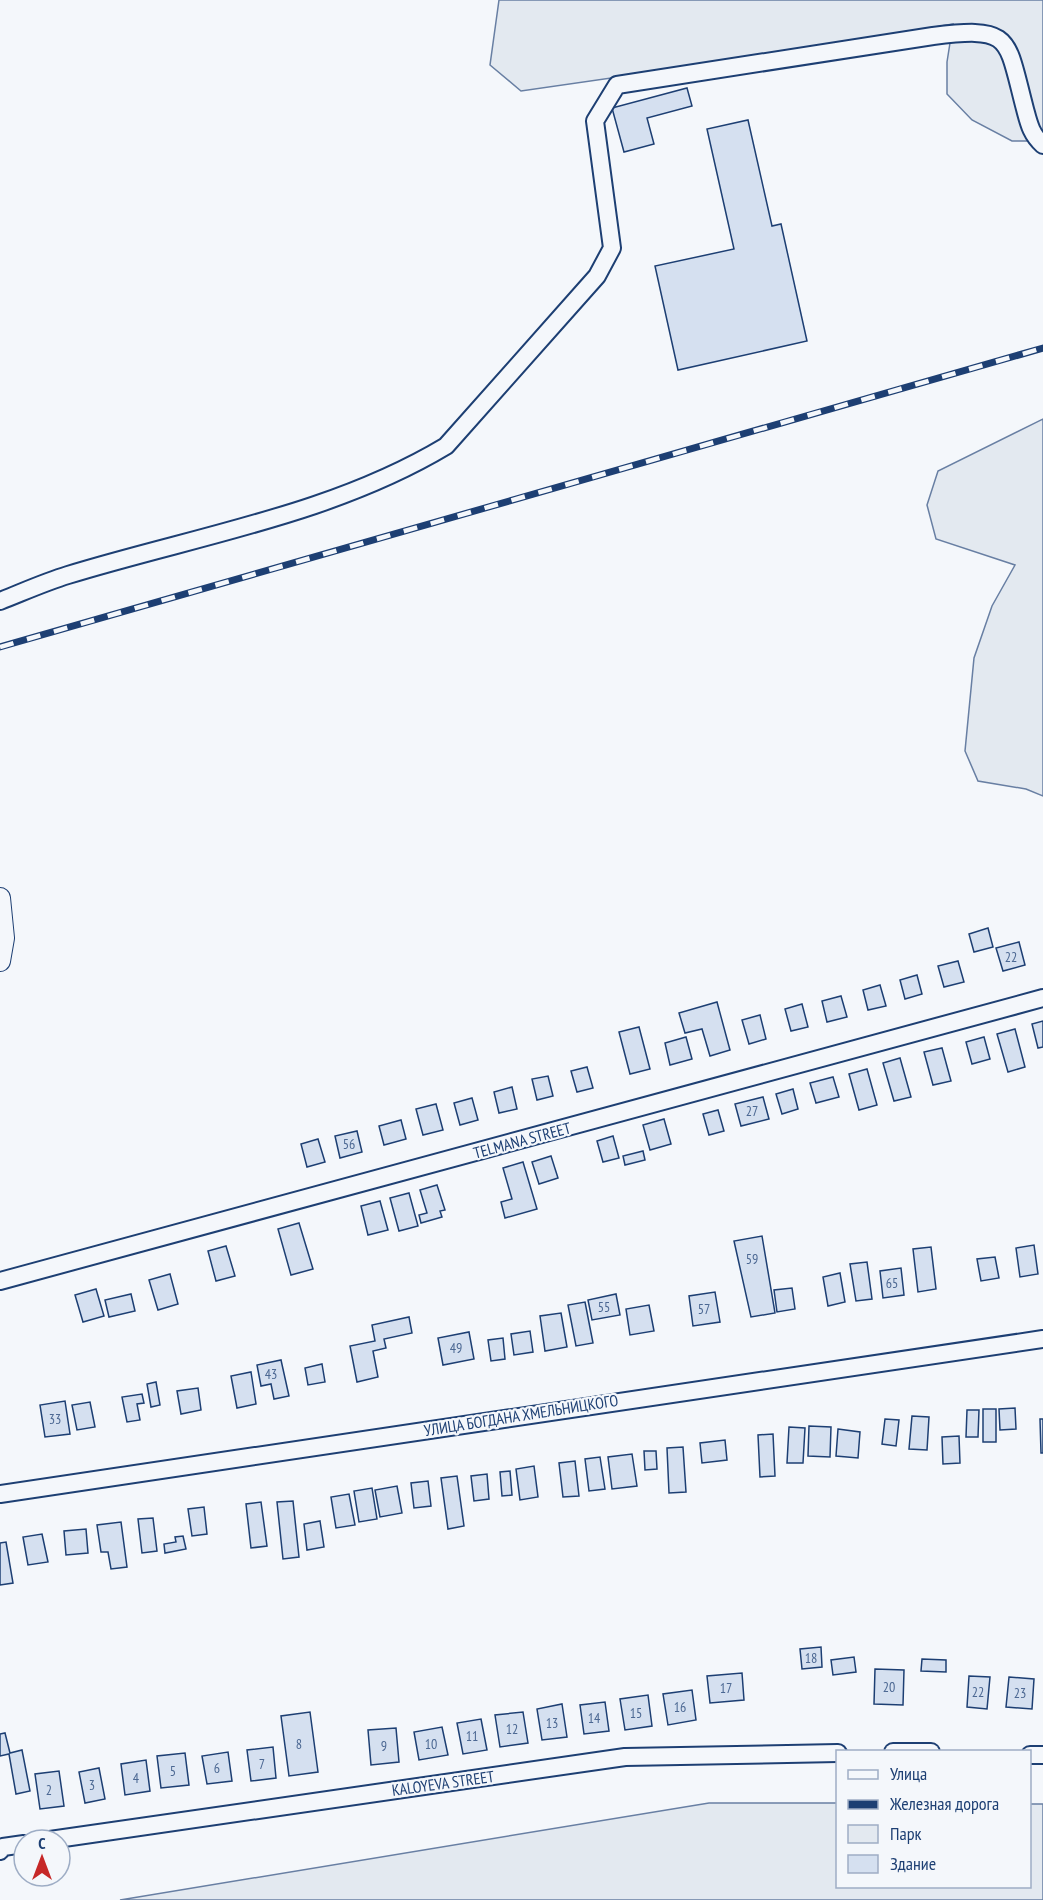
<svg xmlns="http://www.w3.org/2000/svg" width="1043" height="1900" font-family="'PT Sans Narrow',sans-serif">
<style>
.green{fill:#e3e9f0;stroke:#687fa3;stroke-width:1.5}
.building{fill:#d5e0f0;stroke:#1d3f73;stroke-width:1.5}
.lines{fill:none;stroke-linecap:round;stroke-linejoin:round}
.minor-casing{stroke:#1d3f73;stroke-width:20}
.tertiary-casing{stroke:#1d3f73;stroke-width:22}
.minor{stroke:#f4f7fb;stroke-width:16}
.tertiary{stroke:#f4f7fb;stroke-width:20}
.rail-casing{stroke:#1d3f73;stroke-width:7}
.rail{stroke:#f4f7fb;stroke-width:4.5;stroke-dasharray:14;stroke-linecap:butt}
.labels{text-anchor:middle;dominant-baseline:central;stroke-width:4.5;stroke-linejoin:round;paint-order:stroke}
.number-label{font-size:14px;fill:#4b6792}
.street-label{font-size:16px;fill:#1d3f73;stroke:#f4f7fb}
</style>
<rect width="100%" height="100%" fill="#f4f7fb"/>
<g class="green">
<polygon points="499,0 1043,0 1043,141 1012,141 972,120 947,94 947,62 953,24 784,53 521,91 490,65"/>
<polygon points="1043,419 1043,796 1026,789 978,781 965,751 974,658 992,606 1015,565 936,539 927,505 938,471"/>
<polygon points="709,1803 837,1803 838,1886 1030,1886 1030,1804 1043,1804 1043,1900 120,1900"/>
</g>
<g class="building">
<polygon points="687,88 692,106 647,118 654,144 624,152 612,108"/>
<polygon points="748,120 772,226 781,224 807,341 678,370 655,266 734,249 707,129"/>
<polygon points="988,928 993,947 974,952 969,934"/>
<polygon points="1019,942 1025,965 1003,971 996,948"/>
<polygon points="958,961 964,982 944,987 938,966"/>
<polygon points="917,975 922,994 905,999 900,980"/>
<polygon points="880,985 886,1006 868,1010 863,990"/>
<polygon points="841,996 847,1017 827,1022 822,1001"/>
<polygon points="717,1002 730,1050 710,1056 702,1029 685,1033 679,1013"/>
<polygon points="802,1004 808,1027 791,1031 785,1009"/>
<polygon points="760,1015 766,1039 749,1044 742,1020"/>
<polygon points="1043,1021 1043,1047 1038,1048 1032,1024"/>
<polygon points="639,1027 650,1069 630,1074 619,1032"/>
<polygon points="1015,1029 1025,1067 1008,1072 997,1034"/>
<polygon points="686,1037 692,1059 670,1065 665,1043"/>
<polygon points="984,1037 990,1059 972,1064 966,1042"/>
<polygon points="942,1048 951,1081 933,1085 924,1052"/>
<polygon points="900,1058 911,1097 894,1101 883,1063"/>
<polygon points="587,1067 593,1088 577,1092 571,1071"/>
<polygon points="867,1069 877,1105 859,1110 849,1074"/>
<polygon points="548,1076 553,1096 537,1100 532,1079"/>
<polygon points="833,1077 839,1097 816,1103 810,1083"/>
<polygon points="512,1087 517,1109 499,1113 494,1092"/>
<polygon points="793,1089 798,1109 782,1114 776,1094"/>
<polygon points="763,1097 769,1119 741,1126 735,1104"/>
<polygon points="472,1098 478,1120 460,1125 454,1103"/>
<polygon points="436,1104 443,1130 423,1135 416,1109"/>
<polygon points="718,1110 724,1131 709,1135 703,1114"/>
<polygon points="664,1119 671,1144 650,1150 643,1125"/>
<polygon points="401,1120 406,1139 384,1145 379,1126"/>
<polygon points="357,1131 362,1152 340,1158 335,1136"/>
<polygon points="613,1136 619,1158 603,1162 597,1141"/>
<polygon points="318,1139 325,1162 307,1167 301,1144"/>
<polygon points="643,1151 645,1160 625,1165 623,1156"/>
<polygon points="551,1156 558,1178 539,1184 532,1162"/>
<polygon points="523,1162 537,1209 505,1218 501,1202 512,1199 503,1168"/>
<polygon points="437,1185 445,1210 440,1211 442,1217 421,1223 419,1215 427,1213 420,1190"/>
<polygon points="409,1193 418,1226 399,1231 390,1198"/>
<polygon points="380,1201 388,1230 368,1235 361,1206"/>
<polygon points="299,1223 313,1269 291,1275 278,1229"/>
<polygon points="762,1236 775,1313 751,1317 734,1241"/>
<polygon points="1034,1245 1038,1274 1020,1277 1016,1248"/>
<polygon points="226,1246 235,1276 216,1281 208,1251"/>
<polygon points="931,1247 936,1289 918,1292 913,1249"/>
<polygon points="995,1257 999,1278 981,1281 977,1259"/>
<polygon points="867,1262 872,1299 856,1301 850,1264"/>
<polygon points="901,1268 904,1295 883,1298 880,1271"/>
<polygon points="840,1273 845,1302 828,1306 823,1277"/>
<polygon points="170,1274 178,1304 158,1310 149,1280"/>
<polygon points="792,1288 795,1309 777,1312 774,1290"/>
<polygon points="96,1289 104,1316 83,1322 75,1295"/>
<polygon points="715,1292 720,1322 693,1326 689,1296"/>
<polygon points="131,1294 135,1311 109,1317 105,1300"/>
<polygon points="616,1294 620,1315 592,1320 588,1300"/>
<polygon points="585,1302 593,1343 576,1346 568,1305"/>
<polygon points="649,1305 654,1331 630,1335 626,1309"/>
<polygon points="561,1313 567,1347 545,1351 540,1316"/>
<polygon points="409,1317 412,1333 384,1339 386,1348 373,1351 378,1377 357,1382 350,1346 375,1341 372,1325"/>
<polygon points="530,1331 533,1352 514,1355 511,1334"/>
<polygon points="469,1332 474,1359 443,1365 438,1338"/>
<polygon points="503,1338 505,1359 491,1361 488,1340"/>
<polygon points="281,1360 289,1396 274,1399 271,1384 261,1386 257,1365"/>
<polygon points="322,1364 325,1382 308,1385 305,1368"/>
<polygon points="251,1372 256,1404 237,1408 231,1376"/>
<polygon points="156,1382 160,1405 151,1407 147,1384"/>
<polygon points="198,1388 201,1410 181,1414 177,1391"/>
<polygon points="142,1394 144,1403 137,1404 140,1420 127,1422 122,1397"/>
<polygon points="65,1401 70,1434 45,1437 40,1405"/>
<polygon points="90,1402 95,1427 77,1430 72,1405"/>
<polygon points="1015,1408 1016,1429 1000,1430 999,1409"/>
<rect x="983" y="1409" width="13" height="33"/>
<polygon points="967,1410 979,1410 978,1437 966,1437"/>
<polygon points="912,1416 929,1417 927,1450 909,1449"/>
<polygon points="885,1419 899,1420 896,1446 882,1444"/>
<polygon points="1040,1419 1043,1419 1043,1453 1041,1453"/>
<polygon points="809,1426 831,1427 830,1457 808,1456"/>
<polygon points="789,1427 805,1428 803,1463 787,1463"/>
<polygon points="838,1429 860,1432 858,1458 836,1456"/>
<polygon points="773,1434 775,1476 760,1477 758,1435"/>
<polygon points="959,1436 960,1463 943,1464 942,1437"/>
<polygon points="725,1440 727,1460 702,1463 700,1443"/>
<polygon points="683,1447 686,1492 669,1493 667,1448"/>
<polygon points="644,1451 656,1451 657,1469 645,1470"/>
<polygon points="632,1454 637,1486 612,1489 608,1457"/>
<polygon points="600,1457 605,1489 589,1491 585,1459"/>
<polygon points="575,1461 579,1496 563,1497 559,1463"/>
<polygon points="534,1466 538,1497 520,1500 516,1469"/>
<polygon points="510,1471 512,1495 502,1496 500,1472"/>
<polygon points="487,1474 489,1499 474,1501 471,1476"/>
<polygon points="457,1476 464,1526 448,1529 441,1478"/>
<polygon points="428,1481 431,1506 414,1508 411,1483"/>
<polygon points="397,1486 402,1513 380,1517 375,1490"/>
<polygon points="372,1488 377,1519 359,1522 354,1491"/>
<polygon points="349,1494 355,1525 336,1528 331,1497"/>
<polygon points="293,1501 299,1557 283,1559 277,1502"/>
<polygon points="261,1502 267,1546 251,1548 246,1504"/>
<polygon points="204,1507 207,1534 192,1536 188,1509"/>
<polygon points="153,1518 157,1551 142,1553 138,1519"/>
<polygon points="320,1521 324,1547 307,1550 304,1524"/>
<polygon points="121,1522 127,1567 111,1569 108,1552 101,1552 97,1525"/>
<polygon points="86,1529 88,1553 66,1555 64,1531"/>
<polygon points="42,1534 48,1562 28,1565 23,1537"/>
<polygon points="183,1536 186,1549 165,1553 164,1544 176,1542 175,1537"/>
<polygon points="6,1542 13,1583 0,1585 0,1543"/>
<polygon points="821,1647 822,1667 802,1669 800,1649"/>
<polygon points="854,1657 856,1672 833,1675 831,1660"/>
<polygon points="922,1659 946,1660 946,1672 921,1671"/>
<polygon points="875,1669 904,1670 903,1705 874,1704"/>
<polygon points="742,1673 744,1700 710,1703 707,1676"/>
<polygon points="969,1676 990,1677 987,1709 967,1707"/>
<polygon points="1009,1677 1034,1679 1032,1709 1006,1707"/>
<polygon points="692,1690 696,1720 668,1725 663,1694"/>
<polygon points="648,1695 652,1726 625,1730 620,1699"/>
<polygon points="605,1702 609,1731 584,1734 580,1705"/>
<polygon points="562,1704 567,1737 542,1740 537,1709"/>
<polygon points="310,1712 318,1772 289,1776 281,1716"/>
<polygon points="523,1712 528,1743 500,1747 495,1715"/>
<polygon points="481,1719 487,1750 463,1754 457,1723"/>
<polygon points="442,1727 448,1755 419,1760 414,1732"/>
<polygon points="396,1728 399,1762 371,1765 368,1730"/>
<polygon points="5,1733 10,1753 22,1750 30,1791 16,1794 9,1754 0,1756 0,1734"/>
<polygon points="273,1747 276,1778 251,1781 247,1750"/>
<polygon points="228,1752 232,1781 207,1784 202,1756"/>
<polygon points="185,1753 189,1785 161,1788 157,1756"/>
<polygon points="146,1760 150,1791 125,1795 121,1764"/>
<polygon points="99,1768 105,1799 85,1803 79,1772"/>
<polygon points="59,1771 64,1806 40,1809 35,1774"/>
</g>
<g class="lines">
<g class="minor-casing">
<g id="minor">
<path d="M0,601c23,-9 45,-19 68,-26 127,-39 263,-60 378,-129l151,-170 15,-28 -17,-127 22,-36 316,-49c80,-10 73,1 92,73 4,15 6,25 18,36"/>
<polyline points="0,1281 1043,998"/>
<polyline points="0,1494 1043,1339"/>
<polyline points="893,1752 931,1752"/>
<polyline points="1030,1755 1043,1755"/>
<polyline points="50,1840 625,1757 838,1753"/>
<polyline points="0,1851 3,1847 24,1844"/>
</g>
</g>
<g class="tertiary-casing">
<polyline id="tertiary" points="0,898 4,938 0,961"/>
</g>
<use href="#minor" class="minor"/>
<use href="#tertiary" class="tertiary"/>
<g class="rail-casing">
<polyline id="rail" points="0,647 1043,348"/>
</g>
<use href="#rail" class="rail"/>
</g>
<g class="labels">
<g class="number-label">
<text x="1011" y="957">22</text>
<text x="752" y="1111">27</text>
<text x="349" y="1144">56</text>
<text x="752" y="1259">59</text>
<text x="892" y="1283">65</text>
<text x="604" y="1307">55</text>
<text x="704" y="1309">57</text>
<text x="456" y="1348">49</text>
<text x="271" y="1374">43</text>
<text x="55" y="1419">33</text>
<text x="811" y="1658">18</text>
<text x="889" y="1687">20</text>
<text x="726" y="1688">17</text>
<text x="978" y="1692">22</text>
<text x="1020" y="1693">23</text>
<text x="680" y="1707">16</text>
<text x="636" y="1713">15</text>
<text x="594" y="1718">14</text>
<text x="552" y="1723">13</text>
<text x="512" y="1729">12</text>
<text x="472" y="1736">11</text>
<text x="299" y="1744">8</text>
<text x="431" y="1744">10</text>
<text x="384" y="1746">9</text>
<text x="262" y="1764">7</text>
<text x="217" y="1768">6</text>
<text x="173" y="1771">5</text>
<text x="136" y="1778">4</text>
<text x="92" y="1785">3</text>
<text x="49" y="1790">2</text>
</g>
<g class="street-label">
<text transform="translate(522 1140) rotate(-15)">TELMANA STREET</text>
<text transform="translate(521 1415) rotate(-9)">УЛИЦА БОГДАНА ХМЕЛЬНИЦКОГО</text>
<text transform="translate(443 1783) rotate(-8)">KALOYEVA STREET</text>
</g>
</g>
<rect x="836" y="1750" width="195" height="138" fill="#f4f7fb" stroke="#9eadc5" stroke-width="1.5"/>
<rect x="848" y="1770" width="30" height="9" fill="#f4f7fb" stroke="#9eadc5" stroke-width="1.5"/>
<text x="890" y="1780" font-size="18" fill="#1d3f73">Улица</text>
<rect x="848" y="1800" width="30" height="9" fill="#1d3f73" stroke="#9eadc5" stroke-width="1.5"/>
<text x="890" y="1810" font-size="18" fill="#1d3f73">Железная дорога</text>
<rect x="848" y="1825" width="30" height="18" fill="#e3e9f0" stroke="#9eadc5" stroke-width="1.5"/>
<text x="890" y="1840" font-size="18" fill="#1d3f73">Парк</text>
<rect x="848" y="1855" width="30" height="18" fill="#d5e0f0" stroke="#9eadc5" stroke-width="1.5"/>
<text x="890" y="1870" font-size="18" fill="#1d3f73">Здание</text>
<g transform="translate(42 1858)"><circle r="28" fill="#f4f7fb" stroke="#9eadc5" stroke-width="1.5"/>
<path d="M0-4.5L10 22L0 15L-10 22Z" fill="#c62828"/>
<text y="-9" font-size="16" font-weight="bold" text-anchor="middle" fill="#1d3f73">С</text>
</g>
</svg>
